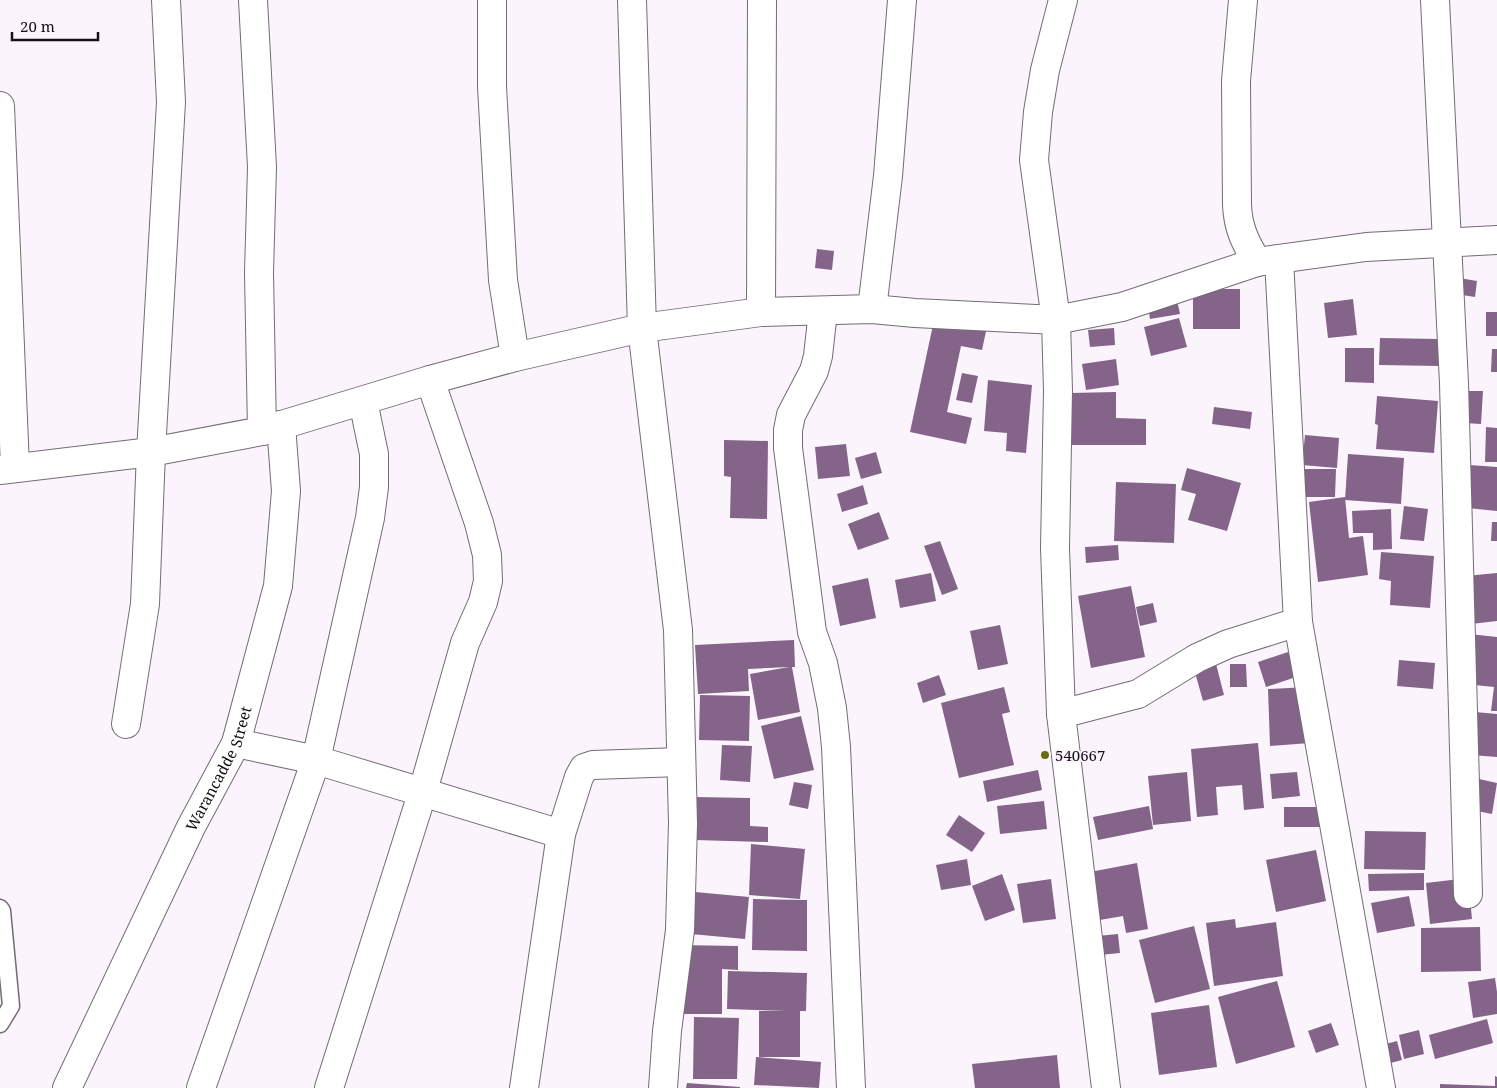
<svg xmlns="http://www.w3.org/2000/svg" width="1497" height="1088" font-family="'Noto Serif',serif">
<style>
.building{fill:#846489}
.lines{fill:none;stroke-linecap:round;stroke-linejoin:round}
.service-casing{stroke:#736c74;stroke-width:19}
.minor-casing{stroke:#736c74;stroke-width:30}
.service{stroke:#fff;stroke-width:16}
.minor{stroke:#fff;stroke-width:28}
.poi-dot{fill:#6a6c0e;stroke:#fbf4fd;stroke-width:2}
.labels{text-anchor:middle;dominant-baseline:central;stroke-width:4;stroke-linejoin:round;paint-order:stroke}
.poi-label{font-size:15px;fill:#141114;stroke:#fbf4fd;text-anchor:start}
.street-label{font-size:15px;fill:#141114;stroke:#fbf4fd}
</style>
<rect width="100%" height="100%" fill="#fbf4fd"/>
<g class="building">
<polygon points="817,249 834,251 832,270 815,268"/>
<polygon points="1459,278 1477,281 1475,297 1456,294"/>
<rect x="1193" y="289" width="47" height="40"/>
<polygon points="1176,295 1180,314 1150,319 1147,300"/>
<polygon points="1353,299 1357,335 1328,338 1324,303"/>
<polygon points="936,311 988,322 982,350 961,346 947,412 972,418 966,444 910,432"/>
<rect x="1486" y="312" width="11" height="24"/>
<polygon points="1179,318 1187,347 1151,356 1144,327"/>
<polygon points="1114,328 1115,345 1090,347 1088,330"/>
<polygon points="1380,338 1439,339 1439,366 1379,365"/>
<polygon points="1345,348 1374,348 1374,383 1345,382"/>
<polygon points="1492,349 1497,349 1497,372 1491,372"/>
<polygon points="1116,359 1119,385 1086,390 1082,364"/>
<polygon points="962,373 978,376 972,403 956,400"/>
<polygon points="988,380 1032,385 1026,453 1006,451 1007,433 984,431"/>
<polygon points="1466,391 1483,391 1481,424 1464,423"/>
<polygon points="1116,392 1116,418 1146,419 1146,445 1070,445 1070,393"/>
<polygon points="1377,396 1438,401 1434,453 1376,449 1378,425 1375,424"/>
<polygon points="1214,407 1252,412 1250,429 1212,424"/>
<polygon points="1486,427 1497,428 1497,462 1485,462"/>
<polygon points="1305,435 1339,438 1337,468 1302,465"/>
<polygon points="724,440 768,441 767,519 730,518 731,477 724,476"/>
<polygon points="846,444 850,476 818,479 815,447"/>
<polygon points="876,452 882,473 861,479 855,458"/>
<polygon points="1348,454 1404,458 1401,504 1345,500"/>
<polygon points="1470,465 1497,467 1497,511 1467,508"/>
<polygon points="1187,468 1241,483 1227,531 1188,520 1196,494 1181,490"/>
<polygon points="1303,469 1336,469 1335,497 1302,497"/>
<polygon points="1116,482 1176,484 1174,543 1114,541"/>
<polygon points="863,485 868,504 842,512 837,494"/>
<polygon points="1345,497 1349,538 1363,536 1368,575 1318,582 1309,502"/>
<polygon points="1404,506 1428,509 1424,541 1400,539"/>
<polygon points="1391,509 1392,549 1373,550 1373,533 1353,533 1352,511"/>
<polygon points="879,512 889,539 858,550 848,524"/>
<polygon points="1492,522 1497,522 1497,541 1491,541"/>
<polygon points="940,541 958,589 942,595 924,546"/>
<polygon points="1118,545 1119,560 1086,563 1085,547"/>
<polygon points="1381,552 1434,556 1430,608 1390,605 1391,581 1379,579"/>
<polygon points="931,573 936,601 900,608 895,580"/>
<polygon points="1497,573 1497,621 1471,624 1466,576"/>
<polygon points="868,578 876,618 840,626 832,586"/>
<polygon points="1131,586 1145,657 1091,668 1078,596"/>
<polygon points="1153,603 1157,622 1140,626 1136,607"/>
<polygon points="1000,625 1008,664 978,670 970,631"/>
<polygon points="1469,634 1497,637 1497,711 1491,711 1494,687 1465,684"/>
<polygon points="794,640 795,667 792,667 800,712 758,720 750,674 789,667 748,669 749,691 698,694 695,645"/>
<polygon points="1213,652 1224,695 1203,701 1191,658"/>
<polygon points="1288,652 1296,677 1266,687 1258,662"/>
<polygon points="1399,660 1435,663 1433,689 1397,686"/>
<polygon points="1230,664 1246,664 1247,687 1230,687"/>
<polygon points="939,675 946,695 923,703 917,683"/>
<polygon points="1004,687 1010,712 1002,714 1014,765 959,778 941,703"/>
<polygon points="1307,687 1310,743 1270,746 1268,689"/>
<polygon points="700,695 750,696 749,741 699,740"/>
<polygon points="1464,711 1497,714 1497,757 1459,754"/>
<polygon points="801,716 814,770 774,779 761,726"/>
<polygon points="1258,743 1264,808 1244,810 1242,785 1216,787 1218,815 1197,817 1191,749"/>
<polygon points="722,745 752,746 750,782 720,780"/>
<polygon points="1038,770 1042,790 987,802 983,781"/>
<polygon points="1187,772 1191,821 1153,825 1148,776"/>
<polygon points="1297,772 1300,796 1272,799 1270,774"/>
<polygon points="1479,779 1497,783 1492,814 1472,810"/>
<polygon points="794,782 812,785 808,809 789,805"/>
<polygon points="696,797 750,798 750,826 768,827 768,842 695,840"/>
<polygon points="1044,801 1047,829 1000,834 997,806"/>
<polygon points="1149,806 1153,829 1098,840 1093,817"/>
<rect x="1284" y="807" width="38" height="20"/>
<polygon points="959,815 985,833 972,852 946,835"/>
<polygon points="1365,831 1426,832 1425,870 1364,869"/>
<polygon points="751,844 805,849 800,899 749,895"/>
<polygon points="1316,850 1326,901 1276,912 1266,860"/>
<polygon points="967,859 971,885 941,890 936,865"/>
<polygon points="1137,863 1148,929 1126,933 1123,916 1094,921 1085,873"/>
<polygon points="1424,873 1424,890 1369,891 1368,874"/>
<polygon points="1002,874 1015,910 985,921 972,886"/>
<polygon points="1468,878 1472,919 1430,924 1426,883"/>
<polygon points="1051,879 1056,919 1023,923 1017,884"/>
<polygon points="695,892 749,897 745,939 691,934"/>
<polygon points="1409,896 1415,926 1377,933 1371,903"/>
<polygon points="753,899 807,900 807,951 752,950"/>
<polygon points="1235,919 1236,928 1276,922 1283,976 1214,986 1206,923"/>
<polygon points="1194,926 1210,989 1155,1003 1139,940"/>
<polygon points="1480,927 1481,971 1421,972 1421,928"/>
<polygon points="1118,934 1120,953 1100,955 1097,936"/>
<polygon points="680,945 738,946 738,970 722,969 722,1014 680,1014"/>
<polygon points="728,971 807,973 806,1011 800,1011 800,1057 759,1057 759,1011 787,1011 727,1009"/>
<polygon points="1495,978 1497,992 1497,1014 1473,1018 1468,982"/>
<polygon points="1277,981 1295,1047 1236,1064 1218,997"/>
<polygon points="1209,1005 1217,1067 1159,1075 1151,1013"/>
<polygon points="694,1017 739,1018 737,1079 693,1079"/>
<polygon points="1487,1019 1493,1043 1435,1059 1429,1035"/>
<polygon points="1331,1023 1339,1045 1316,1053 1308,1031"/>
<polygon points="1419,1030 1424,1054 1404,1059 1399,1035"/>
<polygon points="1397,1041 1402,1060 1383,1065 1378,1046"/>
<polygon points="1057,1055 1060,1088 975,1088 972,1064"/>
<polygon points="756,1057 821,1062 819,1088 754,1085"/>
<polygon points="1495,1076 1497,1077 1497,1088 1440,1088 1440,1084 1495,1086"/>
<polygon points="687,1083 740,1087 740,1088 686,1088"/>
</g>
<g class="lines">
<g class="service-casing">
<polyline id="service" points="0,908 2,911 11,1006 0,1024"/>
</g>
<g class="minor-casing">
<g id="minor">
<polyline points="253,0 262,167 259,273 262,431"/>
<polyline points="492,0 492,87 503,280 515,357"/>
<polyline points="632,0 642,328 678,630 683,823 680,930 667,1031 663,1088"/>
<polyline points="1063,0 1045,70 1038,112 1034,160 1056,320 1058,391 1055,548 1061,714 1106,1088"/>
<path d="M1243,0l-7,81 1,124c1,23 8,37 20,57"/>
<polyline points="1435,0 1454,383 1468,894"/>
<polyline points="0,106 15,467"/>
<polyline points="1279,259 1298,622 1381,1088"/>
<polyline points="872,309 888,176 902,0"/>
<polyline points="823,311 818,356 814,371 791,415 788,430 788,448 812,632 823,663 832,708 836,747 851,1088"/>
<polyline points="761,312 762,0"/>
<polyline points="0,470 151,452 262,431 430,380 515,357 642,328 761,312 872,309 915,313 1056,320 1122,307 1257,262 1366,247 1497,240"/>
<polyline points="1061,714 1138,694 1197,658 1228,644 1298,622"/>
<polyline points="126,724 145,604 151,452 171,102 166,0"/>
<polyline points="236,743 316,760 561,834"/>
<path id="s1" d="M67,1088l124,-261 45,-84 42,-157 8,-95 -5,-66"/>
<polyline points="201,1088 316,760 370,518 374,487 374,454 363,401"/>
<polyline points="329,1088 423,791 465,643 483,602 488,581 487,555 479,523 430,380"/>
<polyline points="524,1088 561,834 579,777 584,768 593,765 681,762"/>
</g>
</g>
<use href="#service" class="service"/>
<use href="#minor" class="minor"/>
</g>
<circle class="poi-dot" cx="1045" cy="755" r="5"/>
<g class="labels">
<g class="poi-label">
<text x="1055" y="755">540667</text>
</g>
<g class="street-label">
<text stroke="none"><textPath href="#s1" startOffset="354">Warancadde Street</textPath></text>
</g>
</g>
<path d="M12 32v8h86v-8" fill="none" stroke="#141114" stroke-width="2.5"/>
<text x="20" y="32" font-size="15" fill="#141114" stroke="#fbf4fd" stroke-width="4" paint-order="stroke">20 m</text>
</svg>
